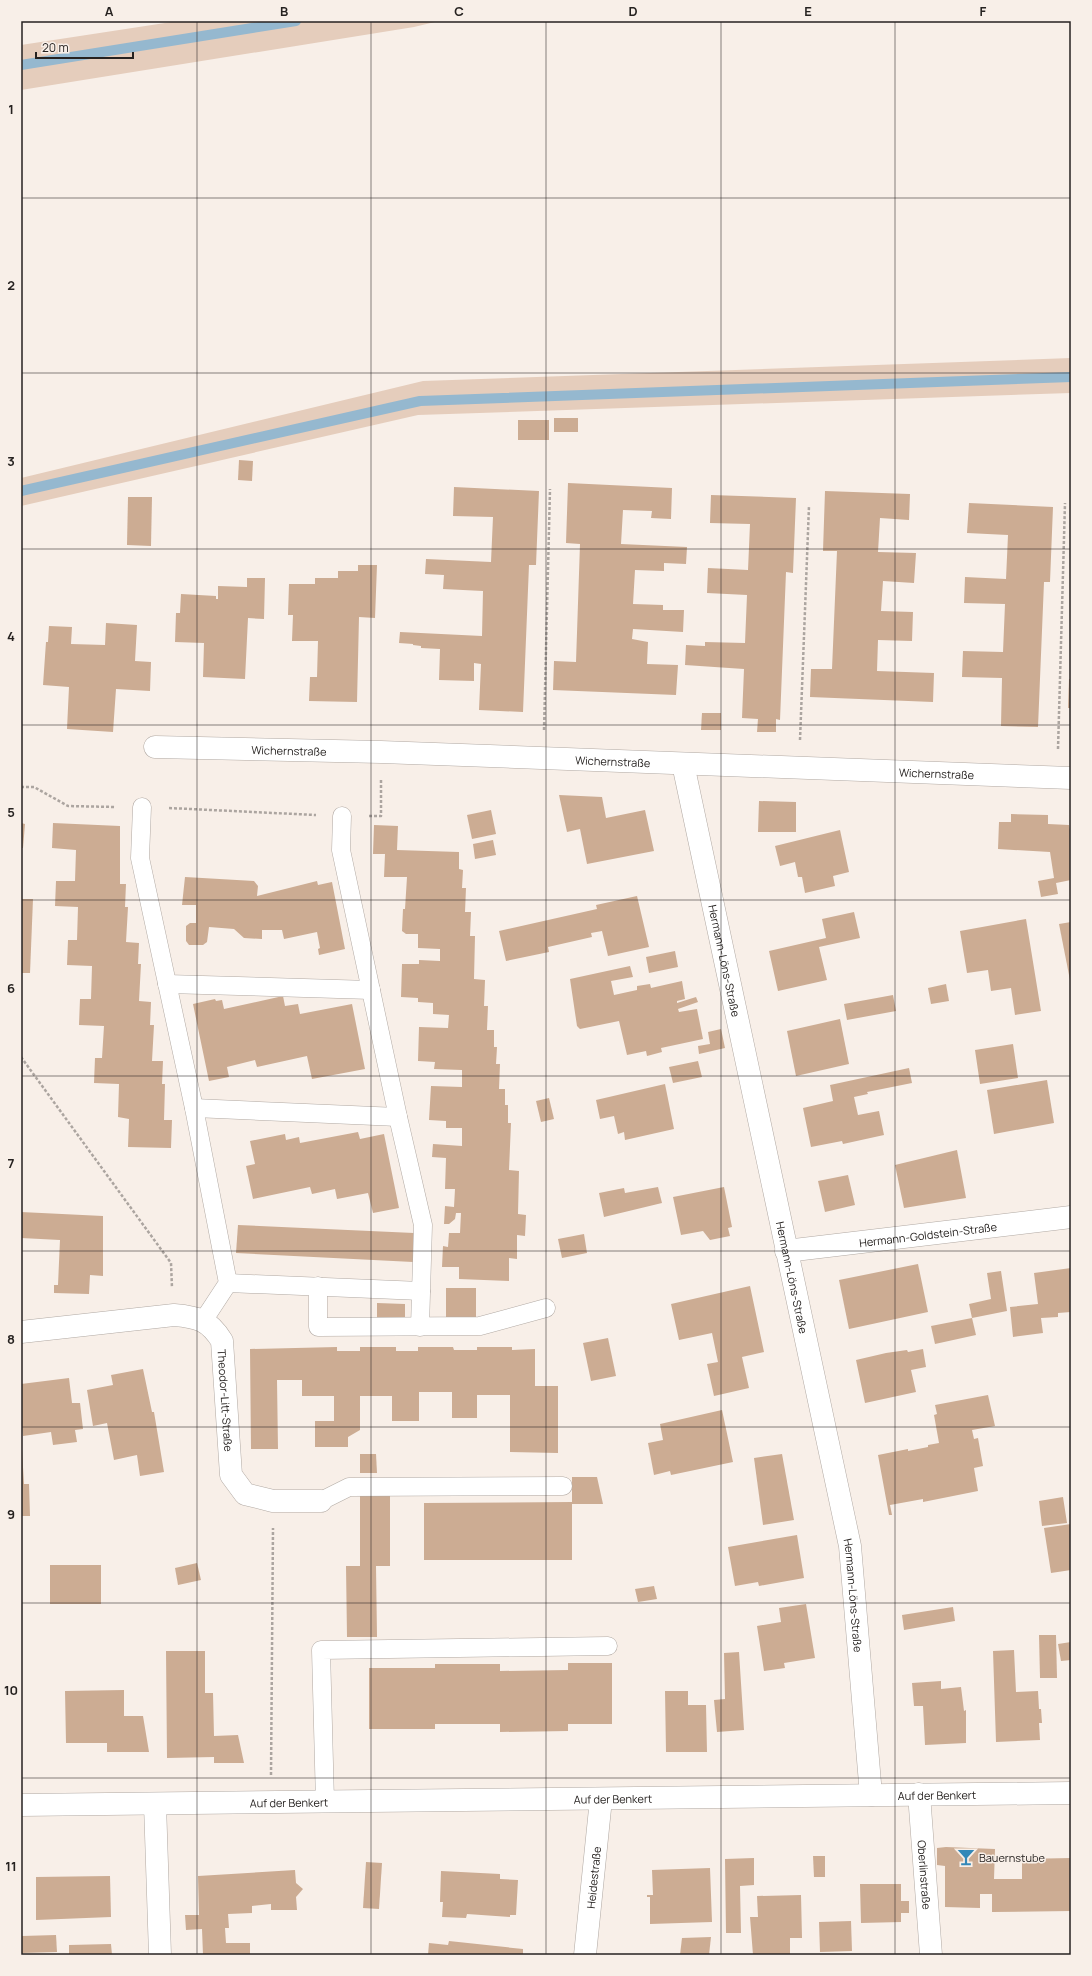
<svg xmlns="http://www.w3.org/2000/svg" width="1092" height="1976" font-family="Manrope,sans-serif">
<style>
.green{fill:#e5cdbc}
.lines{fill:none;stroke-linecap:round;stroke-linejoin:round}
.stream{stroke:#95b8cf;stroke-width:10}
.building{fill:#ccac93}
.lane-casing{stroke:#b1a9a3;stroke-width:19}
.street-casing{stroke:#b1a9a3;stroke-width:23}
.path{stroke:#aca5a0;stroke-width:2.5;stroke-dasharray:3 2;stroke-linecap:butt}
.lane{stroke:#fff;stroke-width:18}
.street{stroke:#fff;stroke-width:22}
.grid{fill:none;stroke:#262220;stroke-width:1;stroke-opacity:0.55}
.labels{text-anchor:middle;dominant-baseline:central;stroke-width:3;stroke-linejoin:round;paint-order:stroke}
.street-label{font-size:11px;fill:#262220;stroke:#f8efe8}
.poi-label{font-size:11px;fill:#262220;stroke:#f8efe8;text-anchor:start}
.neatline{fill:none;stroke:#262220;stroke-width:1.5}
.grid-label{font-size:13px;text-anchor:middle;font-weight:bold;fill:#262220}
</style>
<rect width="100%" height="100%" fill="#f8efe8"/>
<g class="green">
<polygon points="178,21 439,21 414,27 21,90 21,45"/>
<polygon points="1071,358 1071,393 418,415 21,506 21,478 423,381"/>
</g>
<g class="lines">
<g class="stream">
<polyline points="21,65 296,21"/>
<polyline points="21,491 420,401 1071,377"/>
</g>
</g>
<g class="building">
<rect x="554" y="418" width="24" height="14"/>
<rect x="518" y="420" width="31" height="20"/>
<polygon points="239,460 253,461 252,481 238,480"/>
<polygon points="568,483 672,488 671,519 651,518 652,511 623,510 621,544 687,547 686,564 664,563 664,571 635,570 633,604 663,605 663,610 684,610 683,632 633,629 632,639 648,642 647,664 678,665 676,695 553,690 554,661 576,662 580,544 566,543"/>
<polygon points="454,487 539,491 536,565 529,565 523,712 479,710 481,664 474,663 474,681 439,680 440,649 421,648 421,646 413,645 413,644 399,643 400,632 482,636 483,591 443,589 444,575 425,574 426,559 491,562 493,517 453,516"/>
<polygon points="825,491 910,494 909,520 880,518 878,552 916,553 914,583 883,581 881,611 913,612 912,641 878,640 877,671 934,673 933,702 810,697 811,669 832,669 837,551 823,551"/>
<polygon points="711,495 796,498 793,573 786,572 780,720 776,719 776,732 757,732 758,719 742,718 744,669 685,665 686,645 705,646 705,642 745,643 747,595 707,593 708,568 748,570 750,524 710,523"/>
<polygon points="128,497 152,497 151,546 127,545"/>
<polygon points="969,503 1053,507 1050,582 1044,582 1038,727 1001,726 1002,678 962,677 963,651 1003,652 1005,604 964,603 965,577 1006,579 1008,535 967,533"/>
<polygon points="358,565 377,565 375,618 359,617 357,702 309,701 310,677 317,677 318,641 292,641 293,615 288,615 289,584 315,584 315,578 338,578 338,571 358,571"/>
<polygon points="247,578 265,578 264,619 248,618 245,679 203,677 204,643 175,642 176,613 180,613 181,594 216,596 216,599 218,599 218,586 247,587"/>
<polygon points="106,623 137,625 135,661 151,662 150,691 116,689 113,732 67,729 69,687 43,685 46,642 48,642 49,626 72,627 71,644 105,645"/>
<polygon points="1069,679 1071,679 1071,708 1068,708"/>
<polygon points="702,713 721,713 721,730 701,730"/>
<polygon points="559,795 602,797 606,818 645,810 654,851 587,864 580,829 567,832"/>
<polygon points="759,801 796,802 796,832 758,832"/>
<polygon points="491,810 496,834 472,839 467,815"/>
<polygon points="1011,814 1048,815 1048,824 1069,825 1071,835 1071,880 1056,883 1058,894 1041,897 1038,881 1054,878 1050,852 998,849 999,822 1011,822"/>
<polygon points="21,823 25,824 23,848 21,848"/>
<polygon points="53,823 120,826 120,884 126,884 125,907 128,907 126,942 139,943 138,964 141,964 139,1001 151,1002 150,1025 154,1025 152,1061 163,1061 162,1084 165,1084 164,1120 172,1120 171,1148 128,1147 129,1119 118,1117 119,1084 94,1083 95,1058 102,1058 104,1026 79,1025 80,999 91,999 92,966 67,965 68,940 77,940 78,907 55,906 56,881 75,881 76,850 52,848"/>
<polygon points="374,825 398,826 397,850 459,852 459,869 463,870 462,888 466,888 465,912 471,912 470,936 475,936 474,979 485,980 484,1006 488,1006 487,1030 494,1030 494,1047 497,1047 496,1064 500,1064 499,1089 505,1089 505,1105 508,1105 508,1123 511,1123 509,1170 519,1171 518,1214 526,1215 525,1236 517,1235 517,1259 509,1258 509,1281 459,1279 459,1267 442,1267 443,1246 448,1247 449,1233 460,1233 461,1213 456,1213 455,1219 449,1224 444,1224 445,1206 454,1207 455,1189 445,1189 446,1158 432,1157 433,1144 462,1146 462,1128 446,1128 446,1121 429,1120 431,1086 462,1087 462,1070 434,1069 435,1062 418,1061 419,1027 448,1028 449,1015 433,1014 433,1003 418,1002 418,998 401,997 402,964 419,964 419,960 440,961 440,949 418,948 418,934 406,934 402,931 403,909 405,909 407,877 384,877 385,854 373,854"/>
<polygon points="840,830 849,872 833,876 835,886 805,893 802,877 798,877 795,862 780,866 775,846"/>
<polygon points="493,840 496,855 475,859 473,844"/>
<polygon points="185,877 254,881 258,886 257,896 317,881 318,885 332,882 345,949 319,955 318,949 320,948 317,932 284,939 282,930 262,930 262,939 244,938 234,929 209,927 207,942 203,945 189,945 186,941 186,926 190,923 196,923 196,905 182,905"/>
<polygon points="637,896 649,947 608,956 602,931 591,933 592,937 548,947 549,952 506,961 499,931 597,909 596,905"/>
<polygon points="21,899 33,899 30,973 21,973"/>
<polygon points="854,912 860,938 819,947 827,980 778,991 769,951 826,938 822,919"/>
<polygon points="1026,919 1041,1011 1015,1015 1011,988 991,991 988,970 967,973 960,931"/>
<polygon points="1071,922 1071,980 1070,980 1059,924"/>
<polygon points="675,951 678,967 649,973 646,957"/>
<polygon points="630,966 633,977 611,981 614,995 637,990 637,986 650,984 651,988 682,981 685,999 677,1001 677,1003 696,997 698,1002 678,1009 679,1012 697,1009 703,1039 661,1048 662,1052 647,1056 646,1051 627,1055 619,1021 580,1029 577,1026 570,979"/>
<polygon points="946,984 949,1001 931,1004 928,988"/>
<polygon points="893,995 896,1011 847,1020 844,1004"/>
<polygon points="283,996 285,1006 298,1004 300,1014 352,1004 365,1069 312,1079 307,1056 257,1067 255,1060 227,1067 229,1077 209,1081 193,1004 215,999 216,1001 222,1000 224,1009"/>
<polygon points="840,1019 849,1064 796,1076 787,1031"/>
<polygon points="721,1029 725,1048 699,1054 698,1046 710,1044 708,1032"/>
<polygon points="1013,1044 1018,1078 980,1084 975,1050"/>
<polygon points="698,1061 702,1077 673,1083 669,1067"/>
<polygon points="909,1068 912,1083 867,1092 868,1094 854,1097 858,1115 879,1111 884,1135 843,1144 842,1141 811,1147 803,1108 833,1101 830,1085"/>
<polygon points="1047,1080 1054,1123 994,1134 987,1090"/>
<polygon points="665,1084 674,1129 625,1140 624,1132 618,1134 614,1116 600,1119 596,1100"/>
<polygon points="549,1098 554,1119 541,1122 536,1101"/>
<polygon points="358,1132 360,1139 384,1134 399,1208 373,1213 368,1193 337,1199 335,1189 312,1194 310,1187 253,1199 246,1166 255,1164 250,1141 285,1134 286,1140 299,1137 300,1143"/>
<polygon points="957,1150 966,1198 904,1208 895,1165"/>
<polygon points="848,1175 855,1205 825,1212 818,1181"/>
<polygon points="658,1187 662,1203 604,1217 599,1193 624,1188 625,1193"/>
<polygon points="724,1187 732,1227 728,1228 730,1236 710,1240 703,1231 681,1235 673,1197"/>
<polygon points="21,1212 103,1216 103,1276 90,1275 89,1294 54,1293 54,1285 58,1285 60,1240 21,1238"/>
<polygon points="238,1225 414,1233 413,1262 236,1253"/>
<polygon points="584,1234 587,1253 562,1258 558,1239"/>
<polygon points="918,1264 928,1312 849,1329 839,1280"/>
<polygon points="1071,1268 1071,1312 1058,1313 1058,1317 1041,1318 1043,1333 1013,1337 1010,1307 1038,1304 1034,1273"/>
<polygon points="1001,1271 1007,1311 972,1318 969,1304 991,1299 987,1273"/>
<polygon points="750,1286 764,1352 742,1357 749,1388 714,1396 707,1364 718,1362 712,1333 679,1340 671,1304"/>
<rect x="446" y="1288" width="30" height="30"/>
<polygon points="377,1303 405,1304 405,1318 377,1318"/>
<polygon points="972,1318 976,1335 935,1344 931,1326"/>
<polygon points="608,1338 616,1376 591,1381 583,1343"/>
<polygon points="337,1347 337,1351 360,1351 360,1347 396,1347 396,1351 418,1351 418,1347 453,1347 454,1350 477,1350 477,1347 512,1347 512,1350 535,1349 535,1386 558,1386 558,1453 510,1452 510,1395 477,1395 477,1418 452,1418 452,1392 419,1392 419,1421 392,1421 392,1396 360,1396 360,1430 348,1437 348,1447 315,1447 315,1421 334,1421 334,1396 302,1396 302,1380 277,1380 278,1449 251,1449 250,1349"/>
<polygon points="923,1349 926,1367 911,1370 916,1392 865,1403 856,1360 886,1353 907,1350 908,1352"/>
<polygon points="143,1369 152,1412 154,1412 164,1472 140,1476 137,1455 114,1460 107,1423 93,1426 87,1390 113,1385 111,1375"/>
<polygon points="69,1378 72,1403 80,1403 83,1429 75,1430 77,1442 53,1445 51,1432 23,1436 21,1416 21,1384"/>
<polygon points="988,1395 995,1426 972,1430 974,1439 978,1438 983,1466 974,1468 978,1491 923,1502 923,1499 890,1505 892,1515 889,1515 878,1455 908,1449 908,1451 928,1447 928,1445 939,1443 934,1415 937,1414 935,1405"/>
<polygon points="722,1410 733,1462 671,1475 670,1471 654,1475 648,1443 663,1440 660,1424"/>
<polygon points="21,1450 22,1450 24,1484 29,1484 30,1516 21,1516"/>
<polygon points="360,1454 376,1454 377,1473 360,1473"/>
<polygon points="782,1454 794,1520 763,1525 754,1458"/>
<polygon points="572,1477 597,1477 603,1504 572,1504 572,1560 424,1560 424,1503 572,1502"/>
<polygon points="360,1493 390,1493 390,1566 376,1566 377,1637 347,1637 346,1566 360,1566"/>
<polygon points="1063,1497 1067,1523 1042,1526 1039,1501"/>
<polygon points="1071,1524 1071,1570 1051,1573 1044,1528"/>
<polygon points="797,1535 804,1578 759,1586 758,1582 735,1586 728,1547"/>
<polygon points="197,1563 201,1580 178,1585 175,1568"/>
<rect x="50" y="1565" width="51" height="39"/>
<polygon points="654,1586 657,1599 638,1602 635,1589"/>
<polygon points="806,1604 815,1658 784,1663 785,1668 764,1671 757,1626 781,1622 779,1608"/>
<polygon points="953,1607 955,1621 904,1630 902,1615"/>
<polygon points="1039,1635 1056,1635 1057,1678 1040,1678"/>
<polygon points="1071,1642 1071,1660 1061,1661 1058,1644"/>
<polygon points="1014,1650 1016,1692 1038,1691 1039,1709 1041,1709 1042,1723 1039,1723 1040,1740 996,1742 993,1651"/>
<polygon points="166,1651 205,1651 205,1693 213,1693 214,1736 238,1735 244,1763 214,1763 214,1757 167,1758"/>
<polygon points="739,1652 744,1730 717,1732 714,1700 725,1699 724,1653"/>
<polygon points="568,1663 612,1663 612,1724 568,1724 568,1731 500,1732 500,1724 435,1724 435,1729 369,1729 369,1668 435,1668 435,1664 500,1664 500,1671 568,1670"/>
<polygon points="941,1681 941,1689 961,1687 964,1711 966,1710 966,1743 925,1745 923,1706 914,1706 912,1683"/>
<polygon points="124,1690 124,1716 143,1716 149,1752 107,1752 107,1743 66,1743 65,1691"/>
<polygon points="665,1691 688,1691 688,1705 706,1705 707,1752 666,1752"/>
<polygon points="946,1847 995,1849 994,1879 1022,1879 1022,1859 1071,1858 1071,1911 992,1912 992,1894 980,1894 980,1908 945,1907 945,1866 937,1865 937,1848"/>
<polygon points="813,1856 825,1856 825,1877 814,1877"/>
<polygon points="754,1858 754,1885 740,1886 741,1933 726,1933 725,1859"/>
<polygon points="366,1862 382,1863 379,1909 363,1908"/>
<polygon points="710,1868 712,1922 650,1924 650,1897 647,1897 647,1895 653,1895 652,1870"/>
<polygon points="295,1870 296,1883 303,1889 296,1897 297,1910 271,1910 271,1904 252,1906 252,1913 228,1914 229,1928 225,1928 226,1943 250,1943 250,1955 203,1955 202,1929 186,1930 185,1915 199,1915 198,1876"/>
<polygon points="441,1871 500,1874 500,1879 518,1880 516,1915 510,1915 510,1917 467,1914 466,1918 442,1917 443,1902 440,1902"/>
<polygon points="110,1876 111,1917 36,1920 36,1877"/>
<polygon points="860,1884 901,1884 901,1901 909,1901 909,1913 901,1913 901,1922 861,1923"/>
<polygon points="801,1895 802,1938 790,1938 790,1955 753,1955 750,1917 758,1917 757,1896"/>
<polygon points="851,1921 852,1951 820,1952 819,1922"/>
<polygon points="56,1935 57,1952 22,1953 22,1936"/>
<polygon points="711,1937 709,1955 680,1955 682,1938"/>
<polygon points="449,1941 523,1949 523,1955 428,1955 429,1943 448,1945"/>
<polygon points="111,1944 112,1955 69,1955 69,1945"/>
</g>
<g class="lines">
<g class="lane-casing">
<g id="lane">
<polyline points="142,807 140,858 194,1108 228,1283 203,1321"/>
<polyline points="342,816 341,850 398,1117 423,1225 420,1327"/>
<polyline points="167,984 371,990"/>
<polyline points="194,1108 398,1117"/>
<polyline points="228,1283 421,1291"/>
<polyline points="318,1286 318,1327 480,1326 546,1308"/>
<polyline points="321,1501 349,1487 563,1486"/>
<polyline points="325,1802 321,1650 608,1646"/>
</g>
</g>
<g class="street-casing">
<g id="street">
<path id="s1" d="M155,747l226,5 690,26"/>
<path id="s2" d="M683,764l167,782 21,249"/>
<path id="s3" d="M786,1251l285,-34"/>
<path id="s4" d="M21,1332l153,-17c24,2 35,5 48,26l9,134 14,19 28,7h48"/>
<path id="s5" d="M919,1794l12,161"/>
<polyline points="155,1804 160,1955"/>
<path id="s6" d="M21,1805l1050,-12"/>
<path id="s7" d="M585,1955l16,-156"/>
</g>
</g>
<g class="path">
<polyline points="544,730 550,489"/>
<polyline points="800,740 809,506"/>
<polyline points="1058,749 1065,503"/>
<polyline points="21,787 34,787 68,806 116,807"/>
<polyline points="169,808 316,815"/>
<polyline points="369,816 381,816 381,780"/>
<polyline points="21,1057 171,1263 172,1288"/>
<polyline points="271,1775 273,1528"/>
</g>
<use href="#lane" class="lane"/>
<use href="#street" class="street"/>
</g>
<path class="grid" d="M197,21v1934M371,21v1934M546,21v1934M721,21v1934M895,21v1934M21,198h1050M21,373h1050M21,549h1050M21,725h1050M21,900h1050M21,1076h1050M21,1251h1050M21,1427h1050M21,1603h1050M21,1778h1050"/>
<defs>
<g id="bar-bare" transform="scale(1.38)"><path d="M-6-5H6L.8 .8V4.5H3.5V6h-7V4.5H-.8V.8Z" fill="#3388b8" stroke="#f8efe8" stroke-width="2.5" paint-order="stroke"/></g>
</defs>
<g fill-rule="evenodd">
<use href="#bar-bare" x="966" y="1857"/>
</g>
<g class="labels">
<g class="street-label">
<text stroke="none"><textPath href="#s1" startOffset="134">Wichernstraße</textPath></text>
<text stroke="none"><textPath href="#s1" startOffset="458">Wichernstraße</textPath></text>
<text stroke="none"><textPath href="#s1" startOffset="782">Wichernstraße</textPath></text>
<text stroke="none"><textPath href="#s2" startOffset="201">Hermann-Löns-Straße</textPath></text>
<text stroke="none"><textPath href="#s3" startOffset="143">Hermann-Goldstein-Straße</textPath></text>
<text stroke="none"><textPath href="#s2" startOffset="525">Hermann-Löns-Straße</textPath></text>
<text stroke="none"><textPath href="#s4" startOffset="271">Theodor-Litt-Straße</textPath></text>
<text stroke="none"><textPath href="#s2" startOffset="849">Hermann-Löns-Straße</textPath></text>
<text stroke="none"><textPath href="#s6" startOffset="916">Auf der Benkert</textPath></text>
<text stroke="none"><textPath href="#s6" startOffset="592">Auf der Benkert</textPath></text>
<text stroke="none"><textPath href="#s6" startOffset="268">Auf der Benkert</textPath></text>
<text stroke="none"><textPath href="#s5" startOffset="81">Oberlinstraße</textPath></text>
<text stroke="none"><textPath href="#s7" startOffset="78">Heidestraße</textPath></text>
</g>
<g class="poi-label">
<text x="979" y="1857">Bauernstube</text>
</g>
</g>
<rect width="1092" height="1976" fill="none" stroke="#f8efe8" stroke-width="44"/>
<path d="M36 52v6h97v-6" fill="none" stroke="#262220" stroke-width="2"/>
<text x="42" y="52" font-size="12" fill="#262220" stroke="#f8efe8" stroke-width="3" paint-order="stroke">20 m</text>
<rect x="22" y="22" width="1048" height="1932" class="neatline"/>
<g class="grid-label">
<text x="109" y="16">A</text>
<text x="284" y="16">B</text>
<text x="459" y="16">C</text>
<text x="633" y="16">D</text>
<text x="808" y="16">E</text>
<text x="983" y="16">F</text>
<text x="11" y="114">1</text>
<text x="11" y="290">2</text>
<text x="11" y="466">3</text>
<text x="11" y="641">4</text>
<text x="11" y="817">5</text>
<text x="11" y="993">6</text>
<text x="11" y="1168">7</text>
<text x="11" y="1344">8</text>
<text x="11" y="1519">9</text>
<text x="11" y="1695">10</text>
<text x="11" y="1871">11</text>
</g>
</svg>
